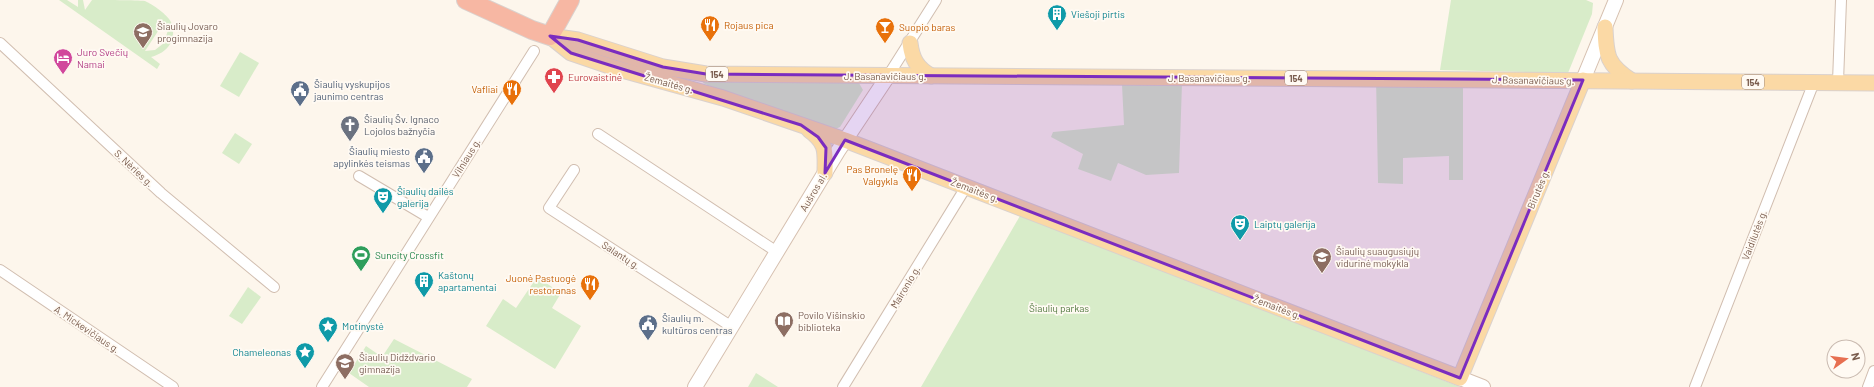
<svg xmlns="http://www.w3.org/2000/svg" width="1874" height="387" font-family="Barlow,sans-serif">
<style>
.green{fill:#d8ecc9;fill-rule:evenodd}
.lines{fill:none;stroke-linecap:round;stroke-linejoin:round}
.street-casing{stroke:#d1beb0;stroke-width:12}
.secondary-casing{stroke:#d6c0b0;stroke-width:16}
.primary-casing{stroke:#dad1cd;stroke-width:17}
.highway-casing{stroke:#dad1cd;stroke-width:20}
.street{stroke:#fff;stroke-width:10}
.secondary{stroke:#fff;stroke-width:14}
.primary{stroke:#fbd9a5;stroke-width:15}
.highway{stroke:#f7b7a3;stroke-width:18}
.marked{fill:#7b2cbf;fill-opacity:0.2;stroke:#7b2cbf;stroke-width:3;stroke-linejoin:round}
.labels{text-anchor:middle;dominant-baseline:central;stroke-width:3.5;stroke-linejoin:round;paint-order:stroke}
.shield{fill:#fffaf3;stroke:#a28b7f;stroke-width:1}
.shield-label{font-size:9px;font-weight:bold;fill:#7a5c4d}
.culture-label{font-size:10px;fill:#0d838f;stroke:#fffaf3;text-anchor:start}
.food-label{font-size:10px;fill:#c56008;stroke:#fffaf3;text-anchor:end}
.education-label{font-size:10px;fill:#785e54;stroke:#fffaf3;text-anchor:start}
.hotel-label{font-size:10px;fill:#b23c85;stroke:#fffaf3;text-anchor:start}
.street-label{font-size:10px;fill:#7a5c4d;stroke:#fffaf3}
.health-label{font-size:10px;fill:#be3a42;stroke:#fffaf3;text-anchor:start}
.service-label{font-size:10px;fill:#4e5e75;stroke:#fffaf3;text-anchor:start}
.worship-label{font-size:10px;fill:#5b616d;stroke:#fffaf3;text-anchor:start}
.leisure-label{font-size:10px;fill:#27864d;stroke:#fffaf3;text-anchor:start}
.park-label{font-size:10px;fill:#537a41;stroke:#fffaf3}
</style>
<rect width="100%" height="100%" fill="#fdf6ec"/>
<g class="green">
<path d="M59,0h8l11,7v-7h5l2,10 7,-10c10,0 45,0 53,1 7,3 23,14 26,21 7,18 -4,31 -20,35l9,7 -3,5zM164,22l4,8 -4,13 -9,7 -10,1z"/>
<polygon points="1451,0 1586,0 1593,3 1592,14 1568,73 1440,70"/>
<polygon points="240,52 259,63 239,97 220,86"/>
<polygon points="1376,78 1463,79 1463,180 1449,180 1449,156 1403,158 1403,184 1378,183"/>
<polygon points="705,79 859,83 863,90 840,127 833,130 710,86 703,83"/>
<polygon points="1182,84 1179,173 1146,175 1118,163 1111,181 1078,169 1083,154 1051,137 1053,132 1124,125 1122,85"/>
<polygon points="235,133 252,144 239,164 222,153"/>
<polygon points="1024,209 1239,300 1460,387 921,387"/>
<polygon points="537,277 561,293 552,308 581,326 555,369 486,326 503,299 516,308"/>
<polygon points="248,287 261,297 242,324 229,316"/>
<polygon points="394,339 472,379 467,387 369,387 349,373 366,346 382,357"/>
<polygon points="756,373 778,387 748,387"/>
</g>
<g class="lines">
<g class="street-casing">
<g id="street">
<polyline points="0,43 161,193 274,287"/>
<polyline points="888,76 936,0"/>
<polyline points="1838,82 1841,0"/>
<polyline points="598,134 777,252"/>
<polyline points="574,170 549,208 732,327"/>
<polyline points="359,176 428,217"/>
<polyline points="0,270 173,387"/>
<polyline points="322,387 534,51"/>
<polyline points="843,387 966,187"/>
<polyline points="1695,387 1814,82"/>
<polyline points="1868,387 1874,371"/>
</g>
</g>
<g class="secondary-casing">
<g id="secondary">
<polyline points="1583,80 1616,0"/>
<polyline points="1460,378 1483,387"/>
<polyline points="695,387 838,151 888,76"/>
</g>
</g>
<g class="primary-casing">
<g id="primary">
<path d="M1605,27c1,29 2,38 27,54"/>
<polyline points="550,36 578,40 663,67 706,74 1874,83"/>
<polyline points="551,37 571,53 615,68 723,98 845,140 1460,378 1583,80"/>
<path d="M910,43c2,16 7,25 21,33"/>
<path d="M809,130c19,14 16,22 16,43"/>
</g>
</g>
<g class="highway-casing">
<polyline id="highway" points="466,0 532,30 550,36 570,0"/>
</g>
<use href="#street" class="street"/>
<use href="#secondary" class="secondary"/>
<use href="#primary" class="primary"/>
<use href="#highway" class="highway"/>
</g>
<path class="marked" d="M550,36l28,4 85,27 43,7 877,6 -123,298 -615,-238 -20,33 1,-25 -8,-11 -17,-12 -230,-72z"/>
<defs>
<g id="building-pin" transform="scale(1)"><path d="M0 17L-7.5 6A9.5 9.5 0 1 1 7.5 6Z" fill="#0f9aa8" stroke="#fffaf3"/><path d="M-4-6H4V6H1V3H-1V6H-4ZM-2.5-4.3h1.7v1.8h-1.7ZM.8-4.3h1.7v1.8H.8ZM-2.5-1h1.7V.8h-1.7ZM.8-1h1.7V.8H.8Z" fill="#fff"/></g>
<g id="restaurant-pin" transform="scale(1)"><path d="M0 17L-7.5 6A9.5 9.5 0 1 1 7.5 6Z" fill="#e8710a" stroke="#fffaf3"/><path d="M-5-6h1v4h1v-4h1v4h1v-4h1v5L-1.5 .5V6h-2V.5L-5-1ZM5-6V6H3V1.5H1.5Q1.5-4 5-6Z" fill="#fff"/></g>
<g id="bar-pin" transform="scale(1)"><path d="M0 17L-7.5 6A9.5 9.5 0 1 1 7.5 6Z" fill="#e8710a" stroke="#fffaf3"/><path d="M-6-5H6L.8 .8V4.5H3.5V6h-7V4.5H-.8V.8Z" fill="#fff"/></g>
<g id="school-pin" transform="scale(1)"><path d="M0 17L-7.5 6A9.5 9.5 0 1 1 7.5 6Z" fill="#8d6e63" stroke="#fffaf3"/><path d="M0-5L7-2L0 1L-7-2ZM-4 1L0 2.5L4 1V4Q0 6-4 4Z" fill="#fff"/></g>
<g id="hotel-pin" transform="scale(1)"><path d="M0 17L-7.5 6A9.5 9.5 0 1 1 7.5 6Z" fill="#d1479c" stroke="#fffaf3"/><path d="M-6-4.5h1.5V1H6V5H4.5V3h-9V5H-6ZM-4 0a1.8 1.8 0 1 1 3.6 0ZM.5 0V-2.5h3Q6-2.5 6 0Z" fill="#fff"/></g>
<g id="pharmacy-pin" transform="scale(1)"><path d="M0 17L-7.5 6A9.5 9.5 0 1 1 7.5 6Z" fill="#e0444e" stroke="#fffaf3"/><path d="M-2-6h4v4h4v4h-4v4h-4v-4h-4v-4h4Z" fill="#fff"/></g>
<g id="civic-pin" transform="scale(1)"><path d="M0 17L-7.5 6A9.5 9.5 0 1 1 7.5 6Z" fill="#5c6f8a" stroke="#fffaf3"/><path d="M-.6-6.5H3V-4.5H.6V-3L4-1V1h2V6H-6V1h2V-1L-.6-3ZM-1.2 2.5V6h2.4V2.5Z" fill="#fff"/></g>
<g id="church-pin" transform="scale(1)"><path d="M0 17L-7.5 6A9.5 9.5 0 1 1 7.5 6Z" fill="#6b7280" stroke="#fffaf3"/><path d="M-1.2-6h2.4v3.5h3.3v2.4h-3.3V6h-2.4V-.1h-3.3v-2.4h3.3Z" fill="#fff"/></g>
<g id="theatre-pin" transform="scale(1)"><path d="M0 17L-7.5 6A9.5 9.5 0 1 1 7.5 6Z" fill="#0f9aa8" stroke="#fffaf3"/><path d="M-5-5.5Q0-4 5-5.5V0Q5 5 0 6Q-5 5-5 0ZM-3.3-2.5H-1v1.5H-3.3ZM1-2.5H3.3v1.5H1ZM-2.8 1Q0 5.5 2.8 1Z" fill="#fff"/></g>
<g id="stadium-pin" transform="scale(1)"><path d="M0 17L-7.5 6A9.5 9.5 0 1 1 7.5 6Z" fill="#2e9e5b" stroke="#fffaf3"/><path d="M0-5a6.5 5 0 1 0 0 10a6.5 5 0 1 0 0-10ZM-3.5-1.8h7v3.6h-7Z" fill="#fff"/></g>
<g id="library-pin" transform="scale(1)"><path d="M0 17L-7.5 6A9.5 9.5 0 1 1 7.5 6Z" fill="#8d6e63" stroke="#fffaf3"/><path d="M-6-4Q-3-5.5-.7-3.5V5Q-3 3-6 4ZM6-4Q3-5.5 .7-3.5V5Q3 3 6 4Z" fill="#fff"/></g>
<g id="sight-pin" transform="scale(1)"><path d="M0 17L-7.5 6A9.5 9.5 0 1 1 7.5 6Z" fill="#0f9aa8" stroke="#fffaf3"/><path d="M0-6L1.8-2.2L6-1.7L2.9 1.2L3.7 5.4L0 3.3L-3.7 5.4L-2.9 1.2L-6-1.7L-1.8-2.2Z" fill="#fff"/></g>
</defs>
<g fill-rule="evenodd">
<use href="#building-pin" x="1057" y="14"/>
<use href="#restaurant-pin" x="710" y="25"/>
<use href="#bar-pin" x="885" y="27"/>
<use href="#school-pin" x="143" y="32"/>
<use href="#hotel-pin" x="63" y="58"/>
<use href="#pharmacy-pin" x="554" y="77"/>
<use href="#restaurant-pin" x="512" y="89"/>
<use href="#civic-pin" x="300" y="90"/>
<use href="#church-pin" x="350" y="125"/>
<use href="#civic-pin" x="424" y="157"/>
<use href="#restaurant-pin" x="912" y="175"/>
<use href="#theatre-pin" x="383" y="197"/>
<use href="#theatre-pin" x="1240" y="224"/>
<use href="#stadium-pin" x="361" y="255"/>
<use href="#school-pin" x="1322" y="257"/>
<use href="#building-pin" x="424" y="281"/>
<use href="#restaurant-pin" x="590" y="284"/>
<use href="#library-pin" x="784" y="321"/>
<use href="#civic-pin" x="648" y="324"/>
<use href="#sight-pin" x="328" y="326"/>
<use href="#sight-pin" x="305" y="352"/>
<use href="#school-pin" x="345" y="363"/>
</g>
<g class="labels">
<g class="shield">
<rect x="706" y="67" width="22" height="14" rx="3"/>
<rect x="1285" y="71" width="22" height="14" rx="3"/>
<rect x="1742" y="75" width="22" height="14" rx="3"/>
</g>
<g class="shield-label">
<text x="717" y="74">154</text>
<text x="1296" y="78">154</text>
<text x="1753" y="82">154</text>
</g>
<g class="culture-label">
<text x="1071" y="14">Viešoji pirtis</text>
<text x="397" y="191">Šiaulių dailės<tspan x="397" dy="12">galerija</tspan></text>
<text x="1254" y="224">Laiptų galerija</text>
<text x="438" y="275">Kaštonų<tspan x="438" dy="12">apartamentai</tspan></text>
<text x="342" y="326">Motinystė</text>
<text x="291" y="352" text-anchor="end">Chameleonas</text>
</g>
<g class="food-label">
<text x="724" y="25" text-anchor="start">Rojaus pica</text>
<text x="899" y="27" text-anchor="start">Suopio baras</text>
<text x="498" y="89">Vafliai</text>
<text x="898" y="169">Pas Bronelę<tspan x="898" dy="12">Valgykla</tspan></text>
<text x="576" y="278">Juonė Pastuogė<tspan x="576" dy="12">restoranas</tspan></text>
</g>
<g class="education-label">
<text x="157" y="26">Šiaulių Jovaro<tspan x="157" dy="12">progimnazija</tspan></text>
<text x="1336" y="251">Šiaulių suaugusiųjų<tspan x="1336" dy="12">vidurinė mokykla</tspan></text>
<text x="798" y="315">Povilo Višinskio<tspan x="798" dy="12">biblioteka</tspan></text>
<text x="359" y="357">Šiaulių Didždvario<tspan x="359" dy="12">gimnazija</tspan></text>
</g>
<g class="hotel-label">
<text x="77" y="52">Juro Svečių<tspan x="77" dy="12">Namai</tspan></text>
</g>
<g class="street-label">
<text x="885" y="76">J. Basanavičiaus g.</text>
<text x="1209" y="78">J. Basanavičiaus g.</text>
<text transform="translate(1533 80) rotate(1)">J. Basanavičiaus g.</text>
<text transform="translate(669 83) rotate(16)">Žemaitės g.</text>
<text transform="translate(466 158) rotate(-58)">Vilniaus g.</text>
<text transform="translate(134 168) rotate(43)">S. Nėries g.</text>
<text transform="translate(1538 189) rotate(-67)">Birutės g.</text>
<text transform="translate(975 190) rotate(21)">Žemaitės g.</text>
<text transform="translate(813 192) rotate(-59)">Aušros al.</text>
<text transform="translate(1754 235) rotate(-69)">Vaidilutės g.</text>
<text transform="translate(621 255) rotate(33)">Salantų g.</text>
<text transform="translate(905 287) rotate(-59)">Maironio g.</text>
<text transform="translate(1277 307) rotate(21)">Žemaitės g.</text>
<text transform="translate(87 329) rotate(34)">A. Mickevičiaus g.</text>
</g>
<g class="health-label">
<text x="568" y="77">Eurovaistinė</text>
</g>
<g class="service-label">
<text x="314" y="84">Šiaulių vyskupijos<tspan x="314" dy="12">jaunimo centras</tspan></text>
<text x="410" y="151" text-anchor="end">Šiaulių miesto<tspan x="410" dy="12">apylinkės teismas</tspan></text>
<text x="662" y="318">Šiaulių m.<tspan x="662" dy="12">kultūros centras</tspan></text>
</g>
<g class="worship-label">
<text x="364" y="119">Šiaulių Šv. Ignaco<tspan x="364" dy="12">Lojolos bažnyčia</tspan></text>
</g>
<g class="leisure-label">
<text x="375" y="255">Suncity Crossfit</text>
</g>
<g class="park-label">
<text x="1059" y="308">Šiaulių parkas</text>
</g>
</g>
<g transform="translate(1846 359) rotate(76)"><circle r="19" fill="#fffaf3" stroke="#cabbb1"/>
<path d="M0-3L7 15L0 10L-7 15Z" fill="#e76f51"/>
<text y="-6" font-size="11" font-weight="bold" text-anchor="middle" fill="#7a5c4d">N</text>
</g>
</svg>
